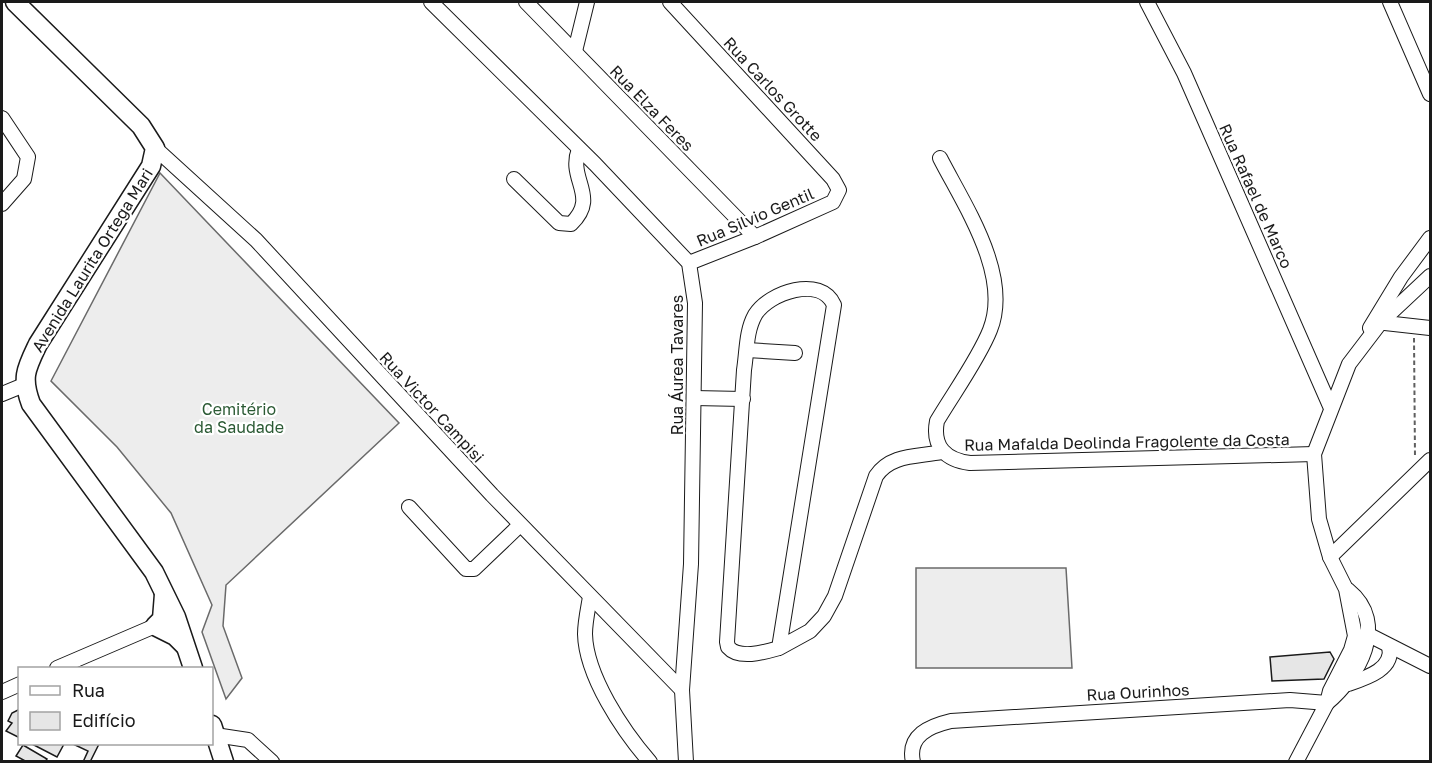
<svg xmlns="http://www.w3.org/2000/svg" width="1432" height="763" font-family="'Golos Text',sans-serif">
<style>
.built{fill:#ededed;stroke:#6a6a6a;stroke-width:1.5}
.building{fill:#e6e6e6;stroke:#1a1a1a;stroke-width:1.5}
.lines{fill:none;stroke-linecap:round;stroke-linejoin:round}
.minor-casing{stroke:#1a1a1a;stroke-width:16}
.major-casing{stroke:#1a1a1a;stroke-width:21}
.path{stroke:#5f5f5f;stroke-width:2;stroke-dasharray:4.5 3;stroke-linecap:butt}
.minor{stroke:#fff;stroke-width:14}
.major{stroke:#fff;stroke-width:18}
.labels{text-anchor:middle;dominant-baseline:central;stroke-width:4.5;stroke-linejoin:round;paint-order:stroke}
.street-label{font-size:16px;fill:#1a1a1a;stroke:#fff}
.park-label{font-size:16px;fill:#2b5a34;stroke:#fff}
</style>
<rect width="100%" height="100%" fill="#fff"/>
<g class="built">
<polygon points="160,173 399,423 226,585 223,626 242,678 226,699 202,632 212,605 171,513 117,447 51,381"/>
<polygon points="916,568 1066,568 1072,668 916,668"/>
</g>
<g class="building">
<polygon points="1330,652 1334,659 1324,679 1272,681 1270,657"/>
<polygon points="20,709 20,738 6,731 12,723 8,721 12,713"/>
<polygon points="32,744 64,744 57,757"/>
<polygon points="73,744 99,744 90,762 83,762 88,751"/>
<polygon points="23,745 47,759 45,762 27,762 16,756"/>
</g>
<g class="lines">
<g class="minor-casing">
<g id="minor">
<polyline points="431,2 595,164 689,263 695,303 691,564 682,690 686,762"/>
<polyline points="526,2 755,237"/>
<polyline points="670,2 833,179 839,190 833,202 755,237 689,263"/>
<polyline points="1147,2 1184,73 1330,406"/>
<polyline points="1390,2 1430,94"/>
<polyline points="575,51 587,2"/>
<polyline points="2,118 28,157 24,179 2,204"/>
<polyline points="155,148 256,240 492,495 682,690"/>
<path d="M940,158c24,47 72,117 50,172 -11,28 -37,64 -53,91 -5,26 9,39 33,42l344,-9"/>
<path d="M514,179l45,44 12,1c29,-28 -4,-44 8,-75"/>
<polyline points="1376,322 1430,328"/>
<polyline points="1370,328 1401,277 1430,238"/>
<polyline points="747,350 795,353"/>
<polyline points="2,394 24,385"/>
<polyline points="694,398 743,399"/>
<polyline points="409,507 466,569 474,569 520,525"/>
<polyline points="1330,557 1430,460"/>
<path d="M590,597c-2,12 -5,25 -5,37 1,42 38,97 65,128"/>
<polyline points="1362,637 1367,634 1430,666"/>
<path d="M779,648c-14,4 -40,12 -51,-1l-1,-5 17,-272c3,-19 2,-39 11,-55 14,-23 66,-40 79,-10l-55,343 31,-17 14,-15 11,-20 41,-120c15,-22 41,-19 66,-24"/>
<polyline points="57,668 162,623"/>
<path d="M1348,684c18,-6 47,-15 41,-38"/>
<polyline points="2,692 20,684"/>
<path d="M1327,703c31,-26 63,-79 21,-113"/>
<polyline points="215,735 248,740 272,762"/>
<path d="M913,762c-6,-27 17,-36 38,-41l339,-21 37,3"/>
<polyline points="1296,762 1327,703 1330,691 1351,650 1355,636 1346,589 1330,557 1319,519 1314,454 1349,364 1381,322 1430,276"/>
</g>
</g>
<g class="major-casing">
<g id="major">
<path d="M15,2l126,124 14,22 -4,18 -113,178c-12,25 -17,33 -7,60l123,168 22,45 17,51"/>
<polyline points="164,594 162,619 155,626 175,636 185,646"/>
<polyline points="212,725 224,762"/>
</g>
</g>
<polyline class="path" points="1414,338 1415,458"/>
<use href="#minor" class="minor"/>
<use href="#major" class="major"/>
</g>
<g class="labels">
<g class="street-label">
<text transform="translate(773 89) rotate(47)">Rua Carlos Grotte</text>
<text transform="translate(652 108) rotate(46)">Rua Elza Feres</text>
<text transform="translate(1256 196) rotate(66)">Rua Rafael de Marco</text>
<text transform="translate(755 217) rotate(-23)">Rua Silvio Gentil</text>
<text transform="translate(92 260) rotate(-58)">Avenida Laurita Ortega Mari</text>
<text transform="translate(677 365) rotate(-90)">Rua Áurea Tavares</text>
<text transform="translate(432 407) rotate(47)">Rua Victor Campisi</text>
<text transform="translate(1127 442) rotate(-1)">Rua Mafalda Deolinda Fragolente da Costa</text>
<text transform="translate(1138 692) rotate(-3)">Rua Ourinhos</text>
</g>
<g class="park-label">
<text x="239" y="409">Cemitério<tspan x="239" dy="18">da Saudade</tspan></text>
</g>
</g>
<rect width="1432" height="763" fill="none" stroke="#1a1a1a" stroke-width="6"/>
<rect x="18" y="667" width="195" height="78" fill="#ffffff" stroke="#a3a3a3" stroke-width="1.5"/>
<rect x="30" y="686" width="30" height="9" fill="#ffffff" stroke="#a3a3a3" stroke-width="1.5"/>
<text x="72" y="697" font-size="18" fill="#1a1a1a">Rua</text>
<rect x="30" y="712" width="30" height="18" fill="#e6e6e6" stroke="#a3a3a3" stroke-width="1.5"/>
<text x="72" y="727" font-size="18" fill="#1a1a1a">Edifício</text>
</svg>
